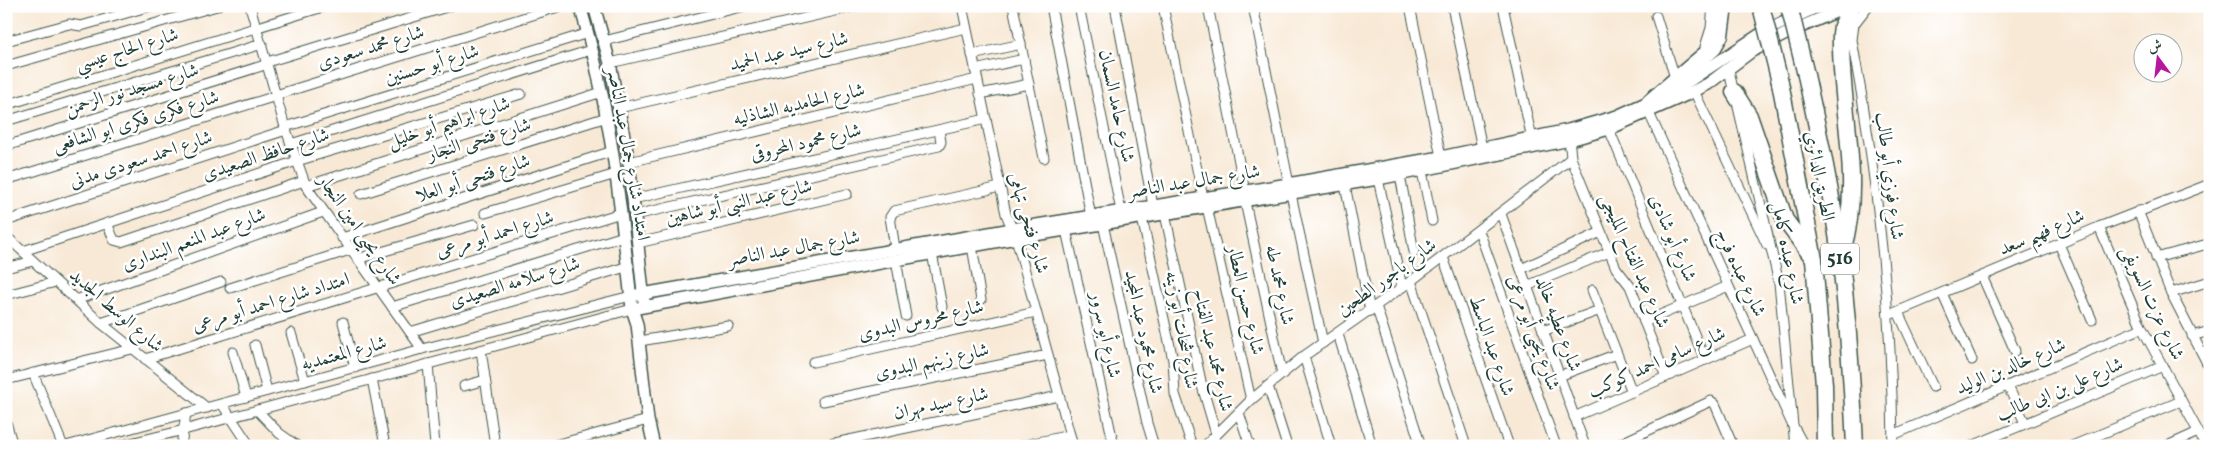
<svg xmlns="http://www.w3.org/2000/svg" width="2216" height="452" font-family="Vollkorn,Amiri,serif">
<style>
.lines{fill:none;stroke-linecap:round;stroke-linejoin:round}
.minor-casing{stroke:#40574c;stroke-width:11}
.tertiary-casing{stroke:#40574c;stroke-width:14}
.motorway-casing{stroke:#40574c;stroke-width:19}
.minor{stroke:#fff;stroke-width:9}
.tertiary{stroke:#fff;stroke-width:11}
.motorway{stroke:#fff;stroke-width:16}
.motorway-bridge-casing{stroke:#40574c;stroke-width:19;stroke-linecap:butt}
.motorway-bridge{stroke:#fff;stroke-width:16}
.labels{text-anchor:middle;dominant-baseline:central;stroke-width:5;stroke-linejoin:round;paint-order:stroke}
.shield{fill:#fff;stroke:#627771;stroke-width:1}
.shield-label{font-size:18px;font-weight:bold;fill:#1f3d34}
.street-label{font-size:19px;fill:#1f3d34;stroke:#fff}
</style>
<rect width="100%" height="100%" fill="#fff"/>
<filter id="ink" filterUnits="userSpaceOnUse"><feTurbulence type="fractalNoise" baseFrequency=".02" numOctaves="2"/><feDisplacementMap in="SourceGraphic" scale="10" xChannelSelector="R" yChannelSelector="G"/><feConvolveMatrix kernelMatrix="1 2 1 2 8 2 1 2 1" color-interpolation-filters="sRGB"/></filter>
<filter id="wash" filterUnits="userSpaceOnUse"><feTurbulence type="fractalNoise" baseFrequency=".0096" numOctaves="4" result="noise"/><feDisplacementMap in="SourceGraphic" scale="20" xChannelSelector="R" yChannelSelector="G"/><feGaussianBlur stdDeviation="1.12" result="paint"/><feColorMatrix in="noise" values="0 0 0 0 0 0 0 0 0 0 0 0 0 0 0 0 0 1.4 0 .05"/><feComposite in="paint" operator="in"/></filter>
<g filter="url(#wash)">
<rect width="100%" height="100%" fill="#f8e9d6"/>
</g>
<g filter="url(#ink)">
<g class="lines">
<g class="minor-casing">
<g id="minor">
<polyline points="250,6 285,127 306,186 422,349"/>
<polyline points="962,6 1006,214 1016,238 1073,446"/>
<polyline points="1013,6 1044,158"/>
<polyline points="1051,6 1091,217"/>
<polyline points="1079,6 1121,211"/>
<polyline points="1115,6 1154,211"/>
<polyline points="1163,6 1203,198"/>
<polyline points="1208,6 1245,192"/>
<polyline points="1253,6 1289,184"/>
<polyline points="1410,6 1441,157"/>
<polyline points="1452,6 1482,148"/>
<polyline points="1503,6 1532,139"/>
<path d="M1868,6l-14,18 -2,16c25,134 40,269 41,406"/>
<polyline points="1656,16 1675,78"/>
<polyline points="6,41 69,24 81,26 151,6"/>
<polyline points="604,41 745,6"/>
<polyline points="1705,47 1711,28 1713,6"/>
<polyline points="972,55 1021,44"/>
<polyline points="267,62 450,6"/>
<polyline points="610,63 857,6"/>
<polyline points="6,66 217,6"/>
<polyline points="975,70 1024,59"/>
<polyline points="1729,70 1734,94"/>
<polyline points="1694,91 1767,245"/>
<polyline points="980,94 1029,84"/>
<polyline points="276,95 561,6"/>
<polyline points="6,105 326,6"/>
<polyline points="1738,107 1779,283 1795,446"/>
<polyline points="619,108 966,28"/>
<polyline points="1649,113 1792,424 1804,446"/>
<polyline points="6,121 262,44"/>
<polyline points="285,127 588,33"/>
<polyline points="1609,129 1705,360"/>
<polyline points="291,144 591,50"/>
<polyline points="6,146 268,64"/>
<polyline points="1571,158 1616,268 1630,286 1666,377"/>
<polyline points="629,162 977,79"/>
<polyline points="1422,171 1432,221"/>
<polyline points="1400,175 1414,252"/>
<polyline points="1378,179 1402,287"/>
<polyline points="6,180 276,96"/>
<polyline points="1345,185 1370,311"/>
<polyline points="306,186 602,92"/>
<polyline points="361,194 607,117"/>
<polyline points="1291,194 1323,343"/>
<polyline points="633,199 986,119"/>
<polyline points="1245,202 1282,374"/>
<polyline points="1207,207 1251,400"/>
<polyline points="2138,211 2171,293 2210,369"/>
<polyline points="485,213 616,174"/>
<polyline points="1165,214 1202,386 1216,434"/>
<polyline points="1501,214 1585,446"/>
<polyline points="635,215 939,146 941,142 939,130"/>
<polyline points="1142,218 1173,360 1175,394 1192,446"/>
<polyline points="6,221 286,130"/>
<polyline points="107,223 114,240 121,242 304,181"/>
<polyline points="1103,224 1147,423 1154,446"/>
<polyline points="2099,227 2142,328 2206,446"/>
<polyline points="1066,230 1114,446"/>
<polyline points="1479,231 1556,446"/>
<polyline points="6,236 101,323 207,408"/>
<polyline points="342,238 613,151"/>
<polyline points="638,243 847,194"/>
<polyline points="2059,244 2092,320"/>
<polyline points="972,246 981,300"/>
<polyline points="895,248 890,217 894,211 1000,187"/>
<polyline points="23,251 297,161 521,94"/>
<polyline points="932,253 942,307"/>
<polyline points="1443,257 1509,446"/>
<polyline points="2156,258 2204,245"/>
<polyline points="357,259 474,225"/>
<polyline points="896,260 906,316"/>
<polyline points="6,268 33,261"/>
<polyline points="1521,269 1601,232"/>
<polyline points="1982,276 2015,351"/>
<polyline points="1411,281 1466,446"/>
<polyline points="1527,286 1609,252"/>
<polyline points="230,288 350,250"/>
<polyline points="1592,290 1632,392"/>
<polyline points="1942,293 1972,360"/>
<polyline points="2171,293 2210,281"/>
<polyline points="6,295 56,282"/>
<polyline points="76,300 323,212"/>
<polyline points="1376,306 1421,446"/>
<polyline points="392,307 624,236"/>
<polyline points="1898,312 1933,387"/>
<polyline points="1889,315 2099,227 2210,184"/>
<polyline points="343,322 355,368"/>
<polyline points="1644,322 1728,286"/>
<polyline points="101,323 221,282"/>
<polyline points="1543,331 1600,310"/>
<polyline points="410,332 629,266"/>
<polyline points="291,333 305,381"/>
<polyline points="1338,334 1372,446"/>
<polyline points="2192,336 2210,331"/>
<polyline points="640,341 728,326"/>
<polyline points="255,345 267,391"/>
<polyline points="481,350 495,446"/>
<polyline points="233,352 246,397"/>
<polyline points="1304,356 1331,446"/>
<polyline points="145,359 621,213"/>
<polyline points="813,362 1036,312"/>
<polyline points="428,364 435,446"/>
<polyline points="33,373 63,446"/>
<polyline points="1559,376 1617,354"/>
<polyline points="372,379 385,446"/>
<polyline points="6,380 132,349"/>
<polyline points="464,386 485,380"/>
<polyline points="1268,386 1287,446"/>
<polyline points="2008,386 2025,423"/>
<polyline points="823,401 1048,355"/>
<polyline points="222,404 250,446"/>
<polyline points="257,410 279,433 297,446"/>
<polyline points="1239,413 1250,446"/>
<polyline points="1574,417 1753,339"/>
<polyline points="6,422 13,446"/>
<polyline points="1893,435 2142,328"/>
<polyline points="830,444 1059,396"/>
<polyline points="66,446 422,349 631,296"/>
<polyline points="118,446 184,430 632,309"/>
<polyline points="181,446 186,413"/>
<polyline points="551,446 648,420"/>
<polyline points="1020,446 1070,435"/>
<polyline points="1205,446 1251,400 1304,356 1411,281 1564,164 1571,158 1569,136"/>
<polyline points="1615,446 1711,401 1715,404 1733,446"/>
<polyline points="1972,446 2163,366"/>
<polyline points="2072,446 2181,401"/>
<polyline points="2167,446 2198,432"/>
</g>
</g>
<g class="tertiary-casing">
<g id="tertiary">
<path d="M580,6c30,99 41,201 52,303l5,15 11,96 6,26"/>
<polyline points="594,6 610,63 629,162 644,301"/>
<polyline points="631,296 1012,229 1259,189 1441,157 1568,130 1617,116 1677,89 1765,31 1819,6"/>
<polyline points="632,309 1016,238 1378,179 1570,140 1609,129 1686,95 1708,84 1752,51 1794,30 1849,6"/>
</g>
</g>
<g class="motorway-casing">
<g id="motorway">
<path d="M1806,75c13,60 26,120 34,180 8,63 12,127 15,191"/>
<polyline points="1780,82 1814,260 1824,385 1825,446"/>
<polyline points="1734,92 1749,116 1785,220 1814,259"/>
<polyline points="1650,102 1712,49 1720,35 1724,6"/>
<path d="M1842,251c22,-71 -3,-144 -1,-217l1,-8 10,-20"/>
</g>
</g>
<use href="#minor" class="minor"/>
<use href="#tertiary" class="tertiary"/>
<use href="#motorway" class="motorway"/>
<g class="motorway-bridge-casing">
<g id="motorway-bridge">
<polyline points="1761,6 1780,82"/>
<polyline points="1789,6 1806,75"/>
</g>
</g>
<use href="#motorway-bridge" class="motorway-bridge"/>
</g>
</g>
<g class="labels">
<rect class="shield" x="1821" y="243.5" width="38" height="31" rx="4"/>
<g class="shield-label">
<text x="1840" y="259">516</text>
</g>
<g class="street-label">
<text transform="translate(371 48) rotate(-17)">شارع محمد سعودى</text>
<text transform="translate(127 50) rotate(-17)">شارع الحاج عيسي</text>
<text transform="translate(789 52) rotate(-13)">شارع سيد عبد الحميد</text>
<text transform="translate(432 65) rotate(-17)">شارع أبو حسنين</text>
<text transform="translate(132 90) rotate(-17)">شارع مسجد نور الرحمن</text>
<text transform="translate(799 105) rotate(-13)">شارع الحامديه الشاذليه</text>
<text transform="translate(1116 106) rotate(78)">شارع حامد السمان</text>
<text transform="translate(136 122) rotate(-17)">شارع فكرى فكرى ابو الشافعى</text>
<text transform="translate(449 123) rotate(-18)">شارع ابراهيم أبو خليل</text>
<text transform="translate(479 140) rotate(-17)">شارع فتحى النجار</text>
<text transform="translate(806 143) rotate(-13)">شارع محمود المحروقى</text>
<text transform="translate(628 154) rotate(80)">امتداد شارع جمال عبد الناصر</text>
<text transform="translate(266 155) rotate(-18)">شارع حافظ الصعيدى</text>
<text transform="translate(141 160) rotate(-18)">شارع احمد سعودى مدنى</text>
<text transform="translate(1819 176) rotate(79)">الطريق الدائري</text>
<text transform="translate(1889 176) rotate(83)">شارع فوزي أبو طالب</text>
<text transform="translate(473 179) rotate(-18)">شارع فتحى أبو العلا</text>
<text transform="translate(1194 182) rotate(-9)">شارع جمال عبد الناصر</text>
<text transform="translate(739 203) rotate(-13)">شارع عبد النبى أبو شاهين</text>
<text transform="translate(1028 223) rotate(74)">شارع فتحى تهامى</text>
<text transform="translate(359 230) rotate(55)">شارع يحيى امين النجار</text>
<text transform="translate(2042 233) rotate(-23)">شارع فهيم سعد</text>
<text transform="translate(495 235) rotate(-17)">شارع احمد أبو مرعى</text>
<text transform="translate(1672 238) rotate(67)">شارع أبو شادى</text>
<text transform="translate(194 240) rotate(-20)">شارع عبد المنعم البندارى</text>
<text transform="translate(794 249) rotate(-10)">شارع جمال عبد الناصر</text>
<text transform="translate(1787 253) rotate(79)">شارع عبده كامل</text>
<text transform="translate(1634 261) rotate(66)">شارع عبد الفتاح المليجى</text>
<text transform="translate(1740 273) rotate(65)">شارع عبده فرج</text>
<text transform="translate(1387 278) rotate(-36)">شارع باجور الطحين</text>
<text transform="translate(515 283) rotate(-17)">شارع سلامه الصعيدى</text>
<text transform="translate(1279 285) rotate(78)">شارع محمد طه</text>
<text transform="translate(1245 300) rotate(77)">شارع حسن العطار</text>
<text transform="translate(271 303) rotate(-17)">امتداد شارع احمد أبو مرعى</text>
<text transform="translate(2152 303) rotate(65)">شارع عزت السويفى</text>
<text transform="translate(116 311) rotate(41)">شارع الوسط الجديد</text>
<text transform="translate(921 321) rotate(-13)">شارع محروس البدوى</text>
<text transform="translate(1558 324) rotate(70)">شارع عطيه خالد</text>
<text transform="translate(1181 330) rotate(80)">شارع شحات أبو زينه</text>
<text transform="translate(1143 332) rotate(78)">شارع محمود عبد المجيد</text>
<text transform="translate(1533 333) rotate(70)">شارع يحيى أبو مرعى</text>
<text transform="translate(1105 335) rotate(78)">شارع أبو سرور</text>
<text transform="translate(1491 346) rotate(71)">شارع عبد الباسط</text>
<text transform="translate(1212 350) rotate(77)">شارع محمد عبد الفتاح</text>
<text transform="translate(344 354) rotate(-15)">شارع المعتمديه</text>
<text transform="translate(932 362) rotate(-12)">شارع زينهم البدوى</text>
<text transform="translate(1657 363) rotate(-24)">شارع سامى احمد كوكب</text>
<text transform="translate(2011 367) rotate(-23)">شارع خالد بن الوليد</text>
<text transform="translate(2060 390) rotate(-23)">شارع على بن ابى طالب</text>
<text transform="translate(941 404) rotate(-12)">شارع سيد مهران</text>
</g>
</g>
<rect width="2216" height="452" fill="none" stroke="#fff" stroke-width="25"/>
<g transform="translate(2158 58) rotate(345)"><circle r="24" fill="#ffffff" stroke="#a5b1ae"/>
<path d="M0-4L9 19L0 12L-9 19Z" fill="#b5179e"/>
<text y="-8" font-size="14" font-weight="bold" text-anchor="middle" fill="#1f3d34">ش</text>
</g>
</svg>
